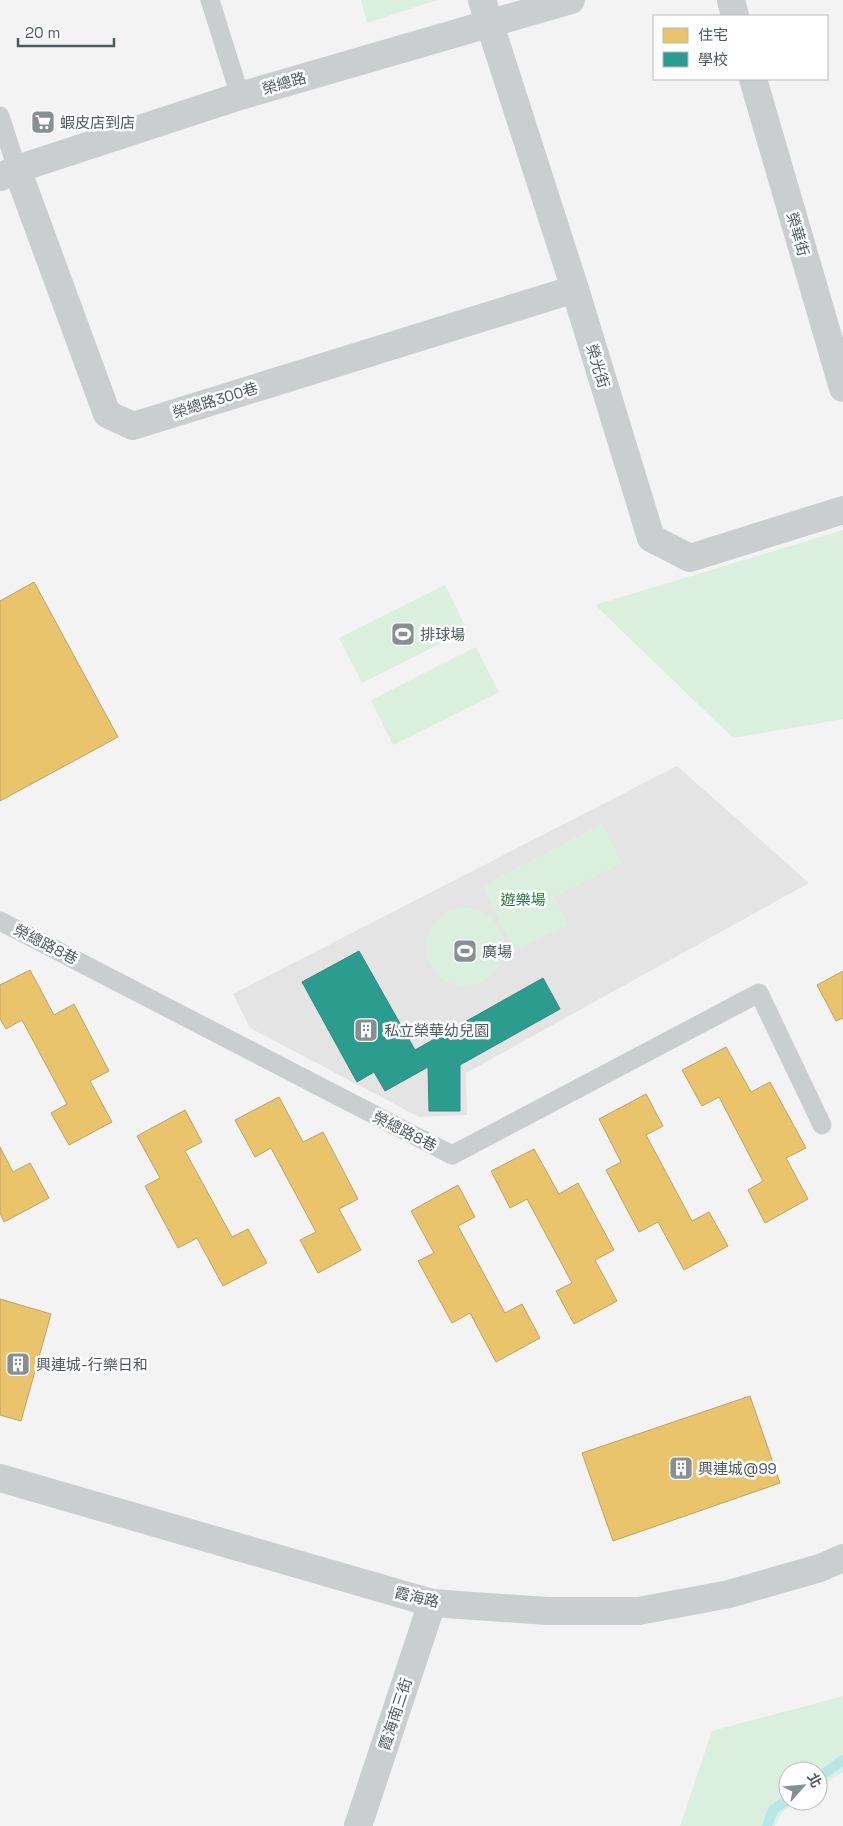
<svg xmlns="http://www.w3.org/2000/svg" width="843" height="1826" font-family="'Space Grotesk','Noto Sans TC',sans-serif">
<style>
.education{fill:#e5e4e5}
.green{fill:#dbefde}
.homes{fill:#e9c46a;stroke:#baa466}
.schools{fill:#2a9d8f;stroke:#348980}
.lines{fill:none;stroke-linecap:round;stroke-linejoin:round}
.stream{stroke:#b4e7e6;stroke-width:10}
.lane{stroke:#cacece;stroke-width:19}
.street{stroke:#cacece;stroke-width:28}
.labels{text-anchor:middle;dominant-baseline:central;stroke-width:5;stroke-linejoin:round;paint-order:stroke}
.street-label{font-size:15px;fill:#4c595d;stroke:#fff}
.poi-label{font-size:15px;fill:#4c595d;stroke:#fff;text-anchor:start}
.park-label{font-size:15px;fill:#247739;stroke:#fff}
</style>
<rect width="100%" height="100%" fill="#f3f3f3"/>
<polygon class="education" points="677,766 809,883 466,1073 467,1115 419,1117 250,1028 233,994"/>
<g class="green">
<polygon points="361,0 437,0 367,23"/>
<polygon points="843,530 843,719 733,738 595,605"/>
<polygon points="445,585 467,630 362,683 339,638"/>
<polygon points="476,647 499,692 393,745 371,700"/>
<polygon points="602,824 622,863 554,897 568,925 515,951 482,886"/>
<circle cx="465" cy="947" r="39"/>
<polygon points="843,1696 843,1772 818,1788 818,1771 788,1771 788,1801 798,1801 782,1812 775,1826 680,1826 712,1731"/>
</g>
<g class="homes">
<polygon points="34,582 118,737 0,801 0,601"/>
<polygon points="30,970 54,1015 74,1004 109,1071 90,1081 112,1122 69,1145 51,1113 67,1104 22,1020 6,1029 0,1019 0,985"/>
<polygon points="843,971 843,1018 836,1021 817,985"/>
<polygon points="726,1047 751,1092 770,1082 806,1148 786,1158 808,1199 765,1223 748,1190 763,1181 719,1097 702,1106 682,1070"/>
<polygon points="646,1094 663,1126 646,1135 692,1221 709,1212 728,1246 684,1270 658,1222 639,1232 606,1170 621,1162 599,1119"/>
<polygon points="279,1097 303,1142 323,1132 358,1199 339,1209 361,1250 318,1273 300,1240 316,1232 271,1148 255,1157 235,1120"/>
<polygon points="185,1110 202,1142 185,1151 232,1237 248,1229 267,1263 223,1286 197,1238 178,1248 145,1186 160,1178 137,1136"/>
<polygon points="0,1147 13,1172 30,1163 49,1198 4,1222 0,1213"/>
<polygon points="534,1149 559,1194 578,1183 614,1250 595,1260 617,1301 574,1324 556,1291 572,1283 527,1199 510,1208 491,1171"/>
<polygon points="458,1185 475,1217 458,1226 505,1313 522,1304 540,1338 496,1362 470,1313 452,1323 418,1261 434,1253 411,1211"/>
<polygon points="0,1299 51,1314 21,1421 0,1415"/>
<polygon points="750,1396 780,1483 613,1541 582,1453"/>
</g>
<polygon class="schools" points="359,951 415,1050 543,978 560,1009 460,1065 460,1111 429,1111 428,1067 385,1091 374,1072 357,1082 302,982"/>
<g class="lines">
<g class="stream">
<polyline points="818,1778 843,1760"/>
<polyline points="767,1826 773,1810 788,1799"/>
</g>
<g class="lane">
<polyline points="210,0 240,96"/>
<polyline points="0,116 17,169"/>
<polyline points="0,921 452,1155 759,993 822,1125"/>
</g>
<g class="street">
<polyline points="482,0 575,289 651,538 690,558 843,510"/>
<polyline points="731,0 735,16"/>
<polyline points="753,79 843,388"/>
<polyline points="17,169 107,414 133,426 575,289"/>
<polyline points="0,177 17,169 240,96 571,0"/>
<polyline points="0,1478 432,1603 547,1611 639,1611 729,1594 820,1568 843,1558"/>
<polyline points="358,1826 432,1603"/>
</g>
</g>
<defs>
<g id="supermarket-square" transform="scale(1.25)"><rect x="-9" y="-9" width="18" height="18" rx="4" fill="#868f92" stroke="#fff"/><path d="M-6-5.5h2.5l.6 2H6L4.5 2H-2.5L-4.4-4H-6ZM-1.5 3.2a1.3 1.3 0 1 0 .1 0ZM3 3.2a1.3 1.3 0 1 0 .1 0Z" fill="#fff"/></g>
<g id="stadium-square" transform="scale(1.25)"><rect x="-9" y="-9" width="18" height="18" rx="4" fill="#868f92" stroke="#fff"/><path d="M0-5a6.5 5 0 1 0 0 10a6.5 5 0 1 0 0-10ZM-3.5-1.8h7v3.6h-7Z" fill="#fff"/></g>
<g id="building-square" transform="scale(1.25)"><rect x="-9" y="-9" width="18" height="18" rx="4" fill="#868f92" stroke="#fff"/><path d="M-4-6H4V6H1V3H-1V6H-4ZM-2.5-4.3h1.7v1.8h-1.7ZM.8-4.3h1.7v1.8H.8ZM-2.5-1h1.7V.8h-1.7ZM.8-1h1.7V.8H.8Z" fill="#fff"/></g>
</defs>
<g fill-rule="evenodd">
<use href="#supermarket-square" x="43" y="122"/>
<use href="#stadium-square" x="403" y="634"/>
<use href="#stadium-square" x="465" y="951"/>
<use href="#building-square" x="366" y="1030"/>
<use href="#building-square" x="18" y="1364"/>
<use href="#building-square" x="681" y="1468"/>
</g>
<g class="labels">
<g class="street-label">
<text transform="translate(284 83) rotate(-16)">榮總路</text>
<text transform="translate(798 234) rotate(74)">榮華街</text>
<text transform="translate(598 366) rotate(73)">榮光街</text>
<text transform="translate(215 400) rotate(-17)">榮總路300巷</text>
<text transform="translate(46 944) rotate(27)">榮總路8巷</text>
<text transform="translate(405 1131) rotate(27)">榮總路8巷</text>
<text transform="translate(417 1597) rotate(13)">霞海路</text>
<text transform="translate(395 1714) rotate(-72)">霞海南三街</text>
</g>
<g class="poi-label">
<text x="60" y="122">蝦皮店到店</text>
<text x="420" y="634">排球場</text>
<text x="482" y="951">廣場</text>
<text x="384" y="1030">私立榮華幼兒園</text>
<text x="36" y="1364">興連城-行樂日和</text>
<text x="698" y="1468">興連城@99</text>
</g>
<g class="park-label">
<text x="523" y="899">遊樂場</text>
</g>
</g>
<rect x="653" y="15" width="175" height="65" fill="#ffffff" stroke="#b7bdbe"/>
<rect x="663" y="28" width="25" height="15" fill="#e9c46a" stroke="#b7bdbe"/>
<text x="698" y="40" font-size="15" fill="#4c595d">住宅</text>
<rect x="663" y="52" width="25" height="15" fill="#2a9d8f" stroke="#b7bdbe"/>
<text x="698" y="65" font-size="15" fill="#4c595d">學校</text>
<g transform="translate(803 1786) rotate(63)"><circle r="24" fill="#ffffff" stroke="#b7bdbe"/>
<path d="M0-4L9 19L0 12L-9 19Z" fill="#868f92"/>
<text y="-8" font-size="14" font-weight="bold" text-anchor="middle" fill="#4c595d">北</text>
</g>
<path d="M18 38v8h96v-8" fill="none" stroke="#4c595d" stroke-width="2.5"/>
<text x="25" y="38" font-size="15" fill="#4c595d" stroke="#ffffff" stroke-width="4" paint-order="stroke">20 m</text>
</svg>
